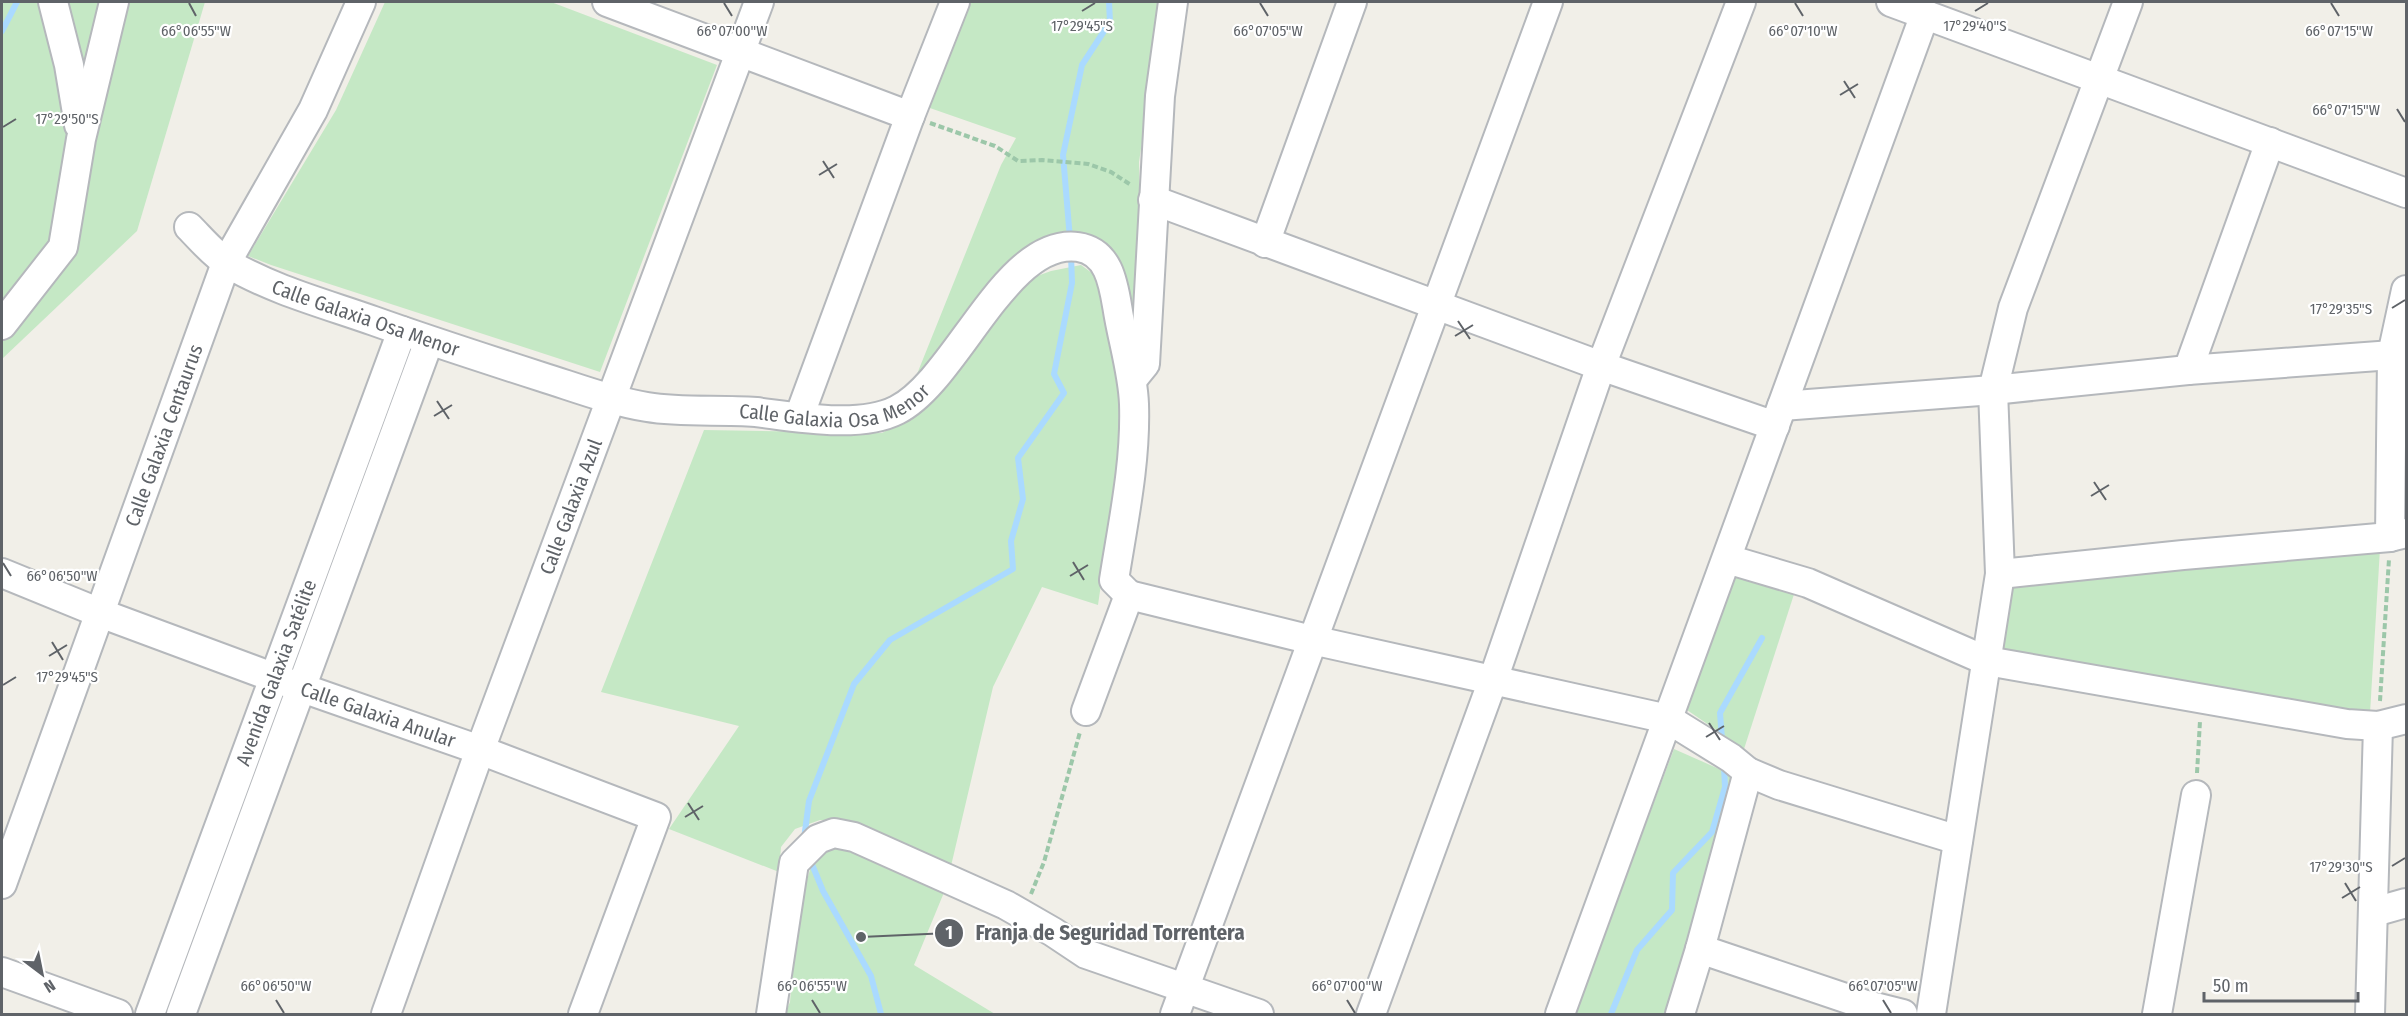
<svg xmlns="http://www.w3.org/2000/svg" width="2408" height="1016" font-family="'Fira Sans Condensed',sans-serif">
<style>
.green{fill:#c5e8c5}
.lines{fill:none;stroke-linecap:round;stroke-linejoin:round}
.stream{stroke:#aadaff;stroke-width:6}
.minor-casing{stroke:#b5b8bc;stroke-width:32}
.path{stroke:#9cc7a9;stroke-width:4;stroke-dasharray:6 3;stroke-linecap:butt}
.minor{stroke:#fff;stroke-width:28}
.ticks{fill:none;stroke:#5f6368;stroke-width:2}
.labels{text-anchor:middle;dominant-baseline:central;stroke-width:4.5;stroke-linejoin:round;paint-order:stroke}
.street-label{font-size:20px;fill:#5f6368;stroke:#fff}
.ticks-label{font-size:15px;text-anchor:middle;fill:#5f6368;stroke:#fff;stroke-width:4.5;stroke-linejoin:round;paint-order:stroke}
.leader{fill:none;stroke:#5f6368;stroke-width:2}
.callout-dot{fill:#5f6368;stroke:#fff;stroke-width:2}
.mark-label{font-size:18px;text-anchor:middle;font-weight:bold;fill:#fff}
.callout-label{font-size:21px;text-anchor:middle;font-weight:bold;fill:#5f6368;stroke:#fff;stroke-width:4.5;stroke-linejoin:round;paint-order:stroke}
</style>
<rect width="100%" height="100%" fill="#f1efe8"/>
<g class="green">
<polygon points="2,2 205,2 137,231 2,359"/>
<polygon points="385,2 551,2 717,65 600,372 271,265 248,256 336,110"/>
<polygon points="970,2 1163,2 1139,162 1141,261 1136,347 1088,235 1052,234 1030,249 985,293 915,379 1001,165 1016,138 927,107"/>
<polygon points="1081,265 1096,276 1105,297 1126,410 1098,605 1042,587 993,687 951,866 841,821 820,820 795,829 781,847 779,872 669,829 739,726 601,692 704,430 882,433 917,414 1026,280 1051,271"/>
<polygon points="2380,549 2370,713 2000,652 2009,587"/>
<polygon points="1733,569 1796,588 1744,749 1687,710"/>
<polygon points="1674,749 1735,776 1666,1014 1574,1014"/>
<polygon points="837,843 945,890 914,965 995,1014 785,1014 790,1002 798,909 813,860"/>
</g>
<g class="lines">
<g class="stream">
<polyline points="2,31 17,2"/>
<polyline points="1070,239 1063,155 1082,65 1110,22 1109,2"/>
<polyline points="1722,739 1720,713 1762,638"/>
<polyline points="804,839 809,801 854,684 890,640 1013,569 1011,541 1023,499 1018,458 1064,393 1054,374 1072,283 1071,255"/>
<polyline points="811,862 823,891 871,976 881,1014"/>
<polyline points="1611,1014 1637,950 1672,910 1673,873 1712,832 1725,787 1724,767"/>
</g>
<g class="minor-casing">
<g id="minor">
<polyline points="53,2 69,65 79,125"/>
<polyline points="607,2 910,116"/>
<polyline points="1891,2 2406,193"/>
<polyline points="1153,200 1601,366 1775,426"/>
<path id="s1" d="M189,227c12,12 25,28 40,37 44,26 97,40 145,57 56,20 112,38 168,56 35,11 69,24 105,30 35,6 73,2 109,5 40,5 104,17 141,-2 60,-30 109,-173 181,-163 34,5 36,43 41,70 5,28 14,58 15,87 2,59 -11,118 -20,176l15,15"/>
<polyline points="1265,243 1352,2"/>
<polyline points="2,325 63,247 81,139 114,2"/>
<polyline points="2188,370 2270,142"/>
<polyline points="1132,380 1145,364 1160,96 1173,2"/>
<polyline points="1782,406 1993,390 2188,370 2406,354"/>
<polyline points="799,417 910,116 955,2"/>
<polyline points="2390,537 2392,355 2406,290"/>
<polyline points="1727,559 1808,583 1987,661 2347,724 2378,726 2406,719"/>
<path id="s2" d="M2,573l98,40 202,75 178,62 176,67 -73,197"/>
<polyline points="2000,574 2183,555 2390,537 2406,533"/>
<polyline points="1129,595 1312,640 1668,719 1731,758 1748,772 1779,785 1958,840"/>
<polyline points="1086,711 1129,595"/>
<path id="s3" d="M2,884l224,-621 87,-153 48,-108"/>
<polyline points="2374,912 2406,903"/>
<polyline points="1700,949 1863,1004 1903,1014"/>
<polyline points="2,972 118,1014"/>
<path id="s4" d="M150,1014l252,-683"/>
<polyline points="181,1014 429,341"/>
<path id="s5" d="M386,1014l94,-264 279,-748"/>
<polyline points="771,1014 794,863 818,839 834,833 854,837 1006,905 1053,932 1086,954 1259,1014"/>
<polyline points="1175,1014 1548,2"/>
<polyline points="1371,1014 1493,680 1601,366 1741,2"/>
<polyline points="1560,1014 1925,14"/>
<polyline points="1680,1014 1700,949 1748,772"/>
<polyline points="1931,1014 2000,574 1993,390 2013,308 2128,2"/>
<polyline points="2157,1014 2196,795"/>
<polyline points="2370,1014 2378,726"/>
</g>
</g>
<g class="path">
<polyline points="930,123 995,146 1018,161 1042,160 1088,164 1111,172 1131,185"/>
<polyline points="2380,701 2389,559"/>
<polyline points="2197,773 2200,721"/>
<polyline points="1031,894 1044,862 1080,732"/>
</g>
<use href="#minor" class="minor"/>
</g>
<path class="ticks" d="M189,3l7,13M724,3l8,13M1260,3l8,13M1795,3l8,13M2331,3l8,13M1082,11l13,-8M1975,11l13,-8M1844,81l11,17M1840,95l18,-11M2397,109l8,13M3,127l13,-8M823,161l11,17M819,175l18,-11M2392,308l13,-8M1458,321l12,18M1455,336l18,-11M437,401l12,18M434,416l18,-11M2094,482l12,18M2091,496l18,-11M1073,562l11,18M3,563l8,13M1070,576l18,-11M52,642l11,18M49,656l18,-11M3,685l13,-8M1709,723l11,17M1706,737l18,-11M688,803l11,17M685,817l18,-11M2392,866l13,-8M2345,883l11,18M2342,898l18,-11M276,1000l8,13M812,1000l8,13M1347,1000l8,13M1883,1000l8,13"/>
<g class="labels">
<g class="street-label">
<text stroke="none"><textPath href="#s1" startOffset="202">Calle Galaxia Osa Menor</textPath></text>
<text stroke="none"><textPath href="#s1" startOffset="688">Calle Galaxia Osa Menor</textPath></text>
<text stroke="none"><textPath href="#s3" startOffset="477">Calle Galaxia Centaurus</textPath></text>
<text stroke="none"><textPath href="#s5" startOffset="540">Calle Galaxia Azul</textPath></text>
<text stroke="none"><textPath href="#s4" startOffset="364">Avenida Galaxia Satélite</textPath></text>
<text stroke="none"><textPath href="#s2" startOffset="402">Calle Galaxia Anular</textPath></text>
</g>
</g>
<g class="ticks-label">
<text x="1082" y="31">17°29'45"S</text>
<text x="1975" y="31">17°29'40"S</text>
<text x="1803" y="36">66°07'10"W</text>
<text x="196" y="36">66°06'55"W</text>
<text x="732" y="36">66°07'00"W</text>
<text x="1268" y="36">66°07'05"W</text>
<text x="2339" y="36">66°07'15"W</text>
<text x="2346" y="115">66°07'15"W</text>
<text x="67" y="124">17°29'50"S</text>
<text x="2341" y="314">17°29'35"S</text>
<text x="62" y="581">66°06'50"W</text>
<text x="67" y="682">17°29'45"S</text>
<text x="2341" y="872">17°29'30"S</text>
<text x="276" y="991">66°06'50"W</text>
<text x="812" y="991">66°06'55"W</text>
<text x="1347" y="991">66°07'00"W</text>
<text x="1883" y="991">66°07'05"W</text>
</g>
<path class="leader" d="M861 937L949 933"/>
<g class="callout-dot">
<circle cx="861" cy="937" r="6"/>
<circle cx="949" cy="933" r="15"/>
</g>
<g class="mark-label">
<text x="949" y="939">1</text>
</g>
<g class="callout-label">
<text x="1110" y="940">Franja de Seguridad Torrentera</text>
</g>
<rect width="2408" height="1016" fill="none" stroke="#5f6368" stroke-width="6"/>
<g transform="translate(42 974) rotate(148)" stroke="#ffffff" stroke-width="4.5" paint-order="stroke">
<path d="M0-4.5L10 22L0 15L-10 22Z" fill="#5f6368"/>
<text y="-9" font-size="16" font-weight="bold" text-anchor="middle" fill="#5f6368">N</text>
</g>
<path d="M2204 992v9h154v-9" fill="none" stroke="#5f6368" stroke-width="3"/>
<text x="2213" y="992" font-size="18" fill="#5f6368" stroke="#ffffff" stroke-width="4.5" paint-order="stroke">50 m</text>
</svg>
